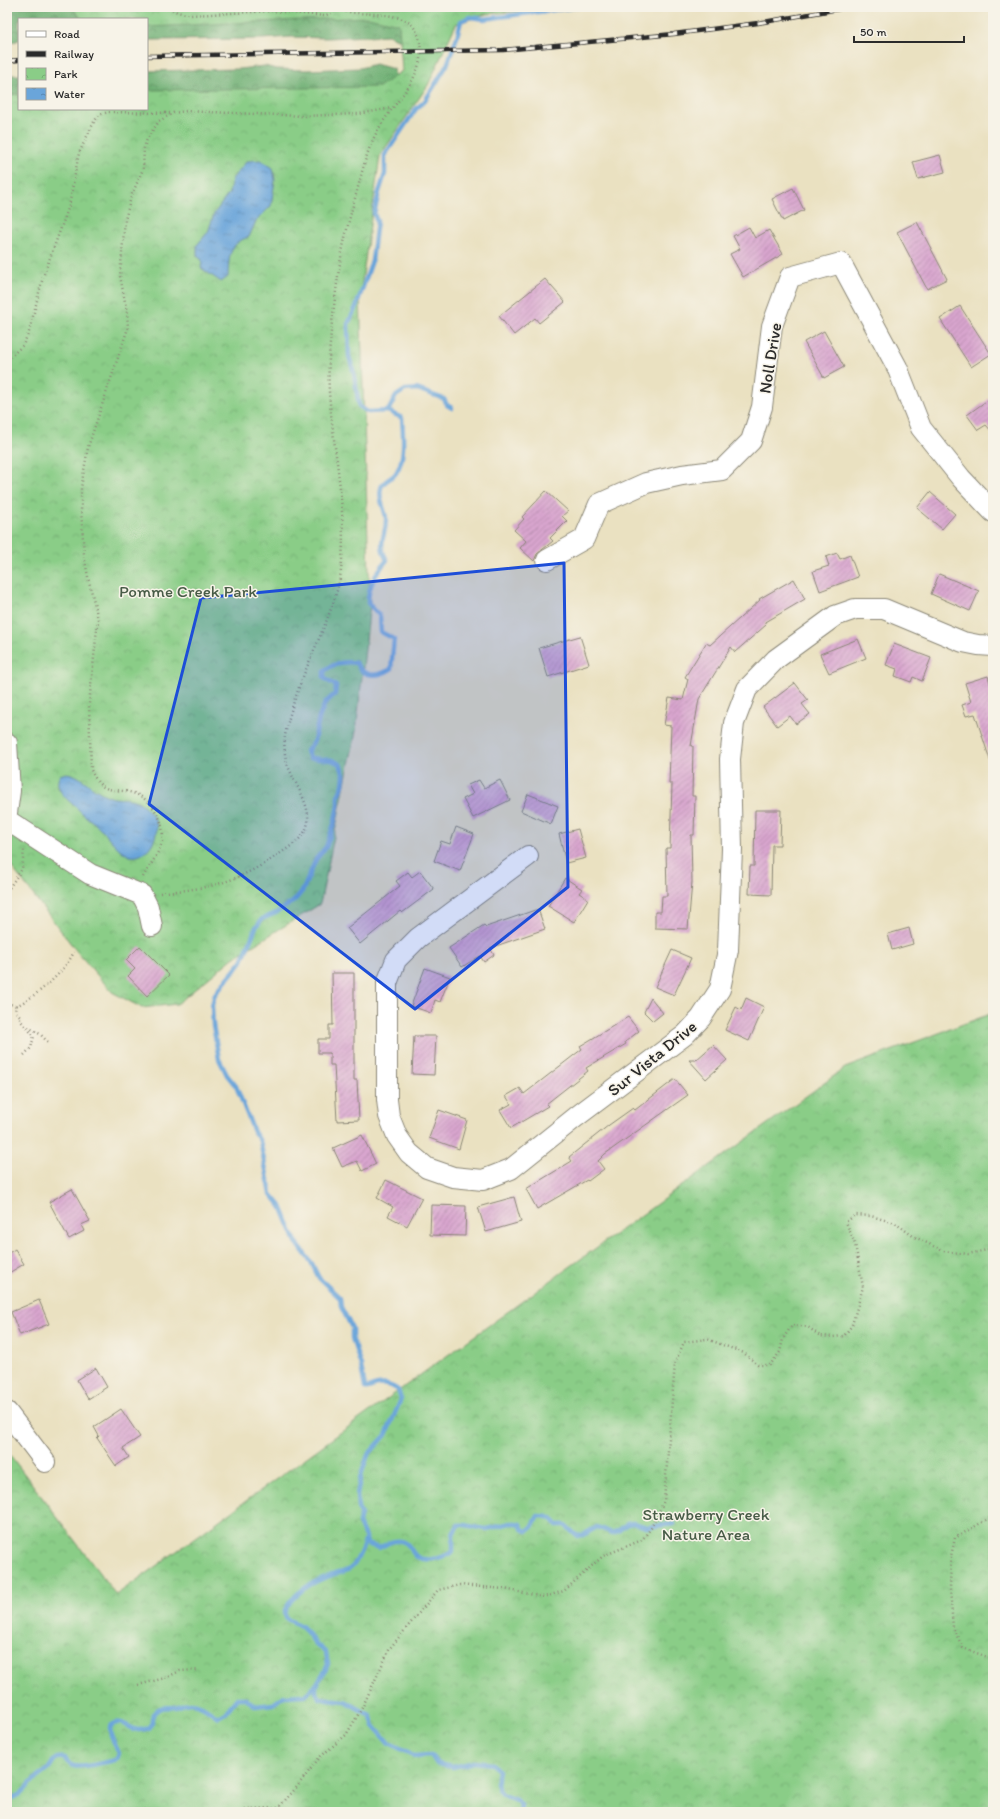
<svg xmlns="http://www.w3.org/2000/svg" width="1000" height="1819" font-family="Itim,sans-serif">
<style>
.forest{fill:url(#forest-crowns);stroke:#4d6e50}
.park{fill:url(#park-crowns);stroke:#5a7c59}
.water{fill:url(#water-ripples);stroke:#4a6882}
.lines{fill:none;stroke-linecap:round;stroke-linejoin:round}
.stream{stroke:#6aa5da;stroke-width:4.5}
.building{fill:url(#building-hatch)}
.minor-casing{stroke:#8a8676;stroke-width:22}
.path{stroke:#8a8676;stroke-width:2.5;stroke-dasharray:1 3;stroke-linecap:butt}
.minor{stroke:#fff;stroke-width:20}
.rail-casing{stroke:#2b2b2b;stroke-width:4.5}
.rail{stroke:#f7f3e8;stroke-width:3;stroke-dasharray:9;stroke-linecap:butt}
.marked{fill:#1d4ed8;fill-opacity:0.2;stroke:#1d4ed8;stroke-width:3;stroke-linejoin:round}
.labels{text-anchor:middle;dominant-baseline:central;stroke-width:3;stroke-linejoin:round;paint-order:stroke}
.street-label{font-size:17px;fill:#2b2b2b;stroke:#f7f3e8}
.park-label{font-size:17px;fill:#485c47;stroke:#f7f3e8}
</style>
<defs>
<pattern id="forest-crowns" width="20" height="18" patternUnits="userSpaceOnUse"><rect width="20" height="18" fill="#6fb074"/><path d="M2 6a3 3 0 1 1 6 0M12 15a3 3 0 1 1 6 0" fill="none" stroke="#5b8f5f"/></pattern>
<pattern id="park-crowns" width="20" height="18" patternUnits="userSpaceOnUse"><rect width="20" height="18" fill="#8acd87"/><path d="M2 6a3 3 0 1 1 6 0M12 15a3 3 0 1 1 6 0" fill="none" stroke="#77b075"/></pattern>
<pattern id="water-ripples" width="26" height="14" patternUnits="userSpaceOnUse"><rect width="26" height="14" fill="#6aa5da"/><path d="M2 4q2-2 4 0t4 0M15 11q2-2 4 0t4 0" fill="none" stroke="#5787b1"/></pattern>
<pattern id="building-hatch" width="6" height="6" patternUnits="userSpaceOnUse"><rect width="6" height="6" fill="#d9a6cf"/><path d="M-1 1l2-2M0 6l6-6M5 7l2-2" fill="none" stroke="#b087a8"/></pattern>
</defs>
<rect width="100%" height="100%" fill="#f7f3e8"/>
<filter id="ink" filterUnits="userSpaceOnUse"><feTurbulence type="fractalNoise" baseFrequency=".025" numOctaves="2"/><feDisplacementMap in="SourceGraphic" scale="8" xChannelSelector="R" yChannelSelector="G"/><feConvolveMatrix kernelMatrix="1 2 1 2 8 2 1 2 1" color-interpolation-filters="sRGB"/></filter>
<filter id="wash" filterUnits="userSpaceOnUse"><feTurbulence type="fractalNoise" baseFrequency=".012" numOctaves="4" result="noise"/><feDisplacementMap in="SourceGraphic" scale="16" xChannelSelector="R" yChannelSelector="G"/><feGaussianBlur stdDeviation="0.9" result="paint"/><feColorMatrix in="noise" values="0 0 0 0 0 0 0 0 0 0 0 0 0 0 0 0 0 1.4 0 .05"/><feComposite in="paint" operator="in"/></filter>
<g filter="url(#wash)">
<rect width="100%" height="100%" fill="#eae1c1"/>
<g class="forest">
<polygon points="7,7 89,7 87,19 19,19 19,40 7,44"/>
<polygon points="270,7 305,7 395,19 409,35 407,43 388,35 327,38 291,37 263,39 147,40 147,19 146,19"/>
<polygon points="375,64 394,69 396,84 369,92 147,94 147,71 239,69 265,66 276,69 306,70 360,68"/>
<rect x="7" y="75" width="12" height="23"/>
</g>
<g class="park">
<polygon points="71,7 563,7 486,14 456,24 428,85 380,156 360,295 370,604 356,731 320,904 233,958 177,1004 142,1008 112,992 78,953 7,861 7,95 19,94 19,109 147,109 147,90 379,87 402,71 399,24 368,17 147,27 147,19 82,19"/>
<polygon points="993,1013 993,1812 7,1812 7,1451 116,1595 845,1068"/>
</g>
<g class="water">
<path d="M261,160l12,8 2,12 -4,26 -15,15 -7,16c-21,6 -20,22 -21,40l-7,5 -20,-14 1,-8 -5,-4v-11l11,-13 6,-18 15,-21 3,-14 15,-18z"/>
<path d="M66,773c14,1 22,13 34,19 4,2 9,5 14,6 10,1 21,-1 29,7 5,4 11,11 13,17 4,14 -9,38 -26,34 -10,-3 -24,-22 -31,-29 -7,-6 -15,-11 -21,-18 -10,-9 -26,-20 -18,-34z"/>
</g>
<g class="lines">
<g class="stream">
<polyline points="388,411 396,396 405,390 417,389 444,399 447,405 452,408"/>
<path d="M366,1539l1,5 12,4c9,-5 21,-12 29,-3 3,4 5,9 9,12 11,6 27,0 36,-5v-18l5,-9c10,-2 17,4 28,4 12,-1 23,-9 35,-5l1,5 5,2 5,-4 6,-11c9,0 14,1 19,9h8l12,11 6,-1 14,-8 15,6 6,-2 9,-7 6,-1 14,4 27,-3"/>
<path d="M316,1685v7l4,6 25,3 25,14 4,11 15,17 18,8 7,5 17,-1 6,9 16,3 21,-5 19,2 5,7c-2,7 -2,19 6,24 7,5 10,1 17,10l-1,7"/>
<path d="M7,1798c13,1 18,-9 26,-17 4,-4 10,-7 15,-12 6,-6 4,-13 17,-11 2,4 4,7 9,8 7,2 36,-4 43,-7l2,-6 -8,-17 -1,-9c10,-11 19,3 29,3 3,0 7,-1 10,-2l4,-5v-9c8,-9 11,-6 22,-7 5,-1 10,-4 15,-4 11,0 19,8 28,14l7,-4 12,-15h9l9,8 18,-2 11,-8 21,-1 11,-10 10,-16 2,-5 -2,-11 -12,-11 -11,-15 -16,-8 -3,-6c7,-19 29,-32 48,-38 7,-3 14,-2 20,-8 5,-4 11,-21 14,-28l-7,-16 2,-10 -3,-5 -1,-14 4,-19 7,-20 18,-20 15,-36 -3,-9c-7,-5 -15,-7 -24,-4 -4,1 -5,3 -9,2l-4,-22 -9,-28v-10l-11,-21 -1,-9 -21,-20 -8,-16 -15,-20 -15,-36 -10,-12 -11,-53 -6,-9 -18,-46 -9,-11 -8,-16 -6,-34 -1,-20 3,-11 27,-33 14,-34 6,-8 14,-6 18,-12 9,-11 13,-31 10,-12 8,-23 4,-18v-10l5,-11 1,-10 -4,-11 -8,-4 -22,-2 -3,-7 7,-10 5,-23 6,-15 10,-9 1,-8 -12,-8v-7c10,-8 20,-10 32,-8 7,15 22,14 35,6l3,-30 -13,-7 -1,-16 -12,-13c0,-17 8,-30 19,-43 -11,-17 0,-25 -1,-42 -1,-10 -8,-18 -5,-30 2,-8 11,-9 15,-15 10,-16 7,-38 6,-55l-14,-7 -20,1 -9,-6 -5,-33 -5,-17 -1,-32 8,-17 16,-46 5,-40 -3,-7 5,-22 6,-18v-19l31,-46 9,-8 22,-36 10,-28 4,-16 9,-4 14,2 94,-12"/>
</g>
</g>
<g id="blocks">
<g class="building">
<polygon points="940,155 945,172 918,179 913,162"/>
<polygon points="793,188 804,210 783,221 772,199"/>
<polygon points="917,222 947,279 927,289 897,232"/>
<polygon points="749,227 755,238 769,230 783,254 743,277 730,254 740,249 733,236"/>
<polygon points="545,279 565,302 539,323 535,318 514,335 499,316"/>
<polygon points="960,306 991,354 971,367 940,319"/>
<polygon points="824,331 844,367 824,378 804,342"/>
<polygon points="993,396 993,433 986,425 978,430 967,415"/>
<polygon points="546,491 568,511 562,516 567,521 550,538 553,541 537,554 534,561 520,548 526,541 514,530 524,519 522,517"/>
<polygon points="930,492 955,514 942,529 917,508"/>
<polygon points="837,553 840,559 850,555 858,577 820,591 813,571 829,566 826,557"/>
<polygon points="939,574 979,591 970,611 931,594"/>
<polygon points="794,579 805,599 764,623 766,625 735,652 731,647 699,699 691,746 693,746 692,796 695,796 694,835 691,835 692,882 688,929 655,928 655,912 661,912 662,896 667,896 666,848 670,848 672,784 669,784 671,726 664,725 669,698 683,700 688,679 685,677 706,643 710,645 760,600 759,599"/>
<polygon points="580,636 589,664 548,677 539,648"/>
<polygon points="858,639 866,658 829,673 820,654"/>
<polygon points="894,644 931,658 922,681 913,677 911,682 895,676 897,669 886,665"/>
<polygon points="988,676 993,694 993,763 991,763 975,714 966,716 962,705 971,702 965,683"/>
<polygon points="795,683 808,700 802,704 810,714 796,724 790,716 777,726 763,707"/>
<polygon points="479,780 484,788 500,780 510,800 473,818 463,799 473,794 468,785"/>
<polygon points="528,794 558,806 551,824 521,811"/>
<polygon points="755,810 781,810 780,845 772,845 771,895 749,894 750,866 754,866"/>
<polygon points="456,827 474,834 460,871 434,861 441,841 450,844"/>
<polygon points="578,829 586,858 566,863 559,834"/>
<polygon points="420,871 434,889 402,913 400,911 360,944 347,928 400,886 396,881 408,872 412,877"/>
<polygon points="565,878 582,889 579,893 588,899 574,922 548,906"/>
<polygon points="538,909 545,929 490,948 494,955 484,962 480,956 462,967 449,948 484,925 486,927"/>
<polygon points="909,928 913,944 892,950 888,934"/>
<polygon points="140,946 169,975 147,996 128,976 135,969 126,960"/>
<polygon points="672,950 691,958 674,995 655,987"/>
<polygon points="425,968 450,977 440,1002 435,1000 431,1013 411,1006"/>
<polygon points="332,973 354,973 354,1080 357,1080 359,1120 337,1121 334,1065 330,1065 330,1053 318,1053 318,1039 329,1039 329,1025 333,1025"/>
<polygon points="651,998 663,1013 653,1021 644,1012"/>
<polygon points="746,998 764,1007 749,1041 725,1030 736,1007 741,1010"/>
<polygon points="628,1017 639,1031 625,1042 626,1044 586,1068 588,1071 546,1104 548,1106 511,1128 500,1110 511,1104 506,1096 520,1088 524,1094 582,1049 580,1046"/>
<polygon points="414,1036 436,1036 434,1075 412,1074"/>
<polygon points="713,1045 727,1060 706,1079 689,1060 696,1060"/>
<polygon points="675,1079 688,1095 605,1154 598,1161 604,1169 588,1181 587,1180 537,1209 526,1189 572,1161 569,1157 609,1125 633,1108 635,1110"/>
<polygon points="439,1110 467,1120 459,1149 429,1138"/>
<polygon points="362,1135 376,1164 362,1171 357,1161 342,1167 333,1148"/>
<polygon points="386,1180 422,1198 407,1226 388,1216 393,1207 377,1198"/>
<polygon points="72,1189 90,1221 81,1225 84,1231 69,1239 49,1202"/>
<polygon points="514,1197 521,1222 486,1232 478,1207"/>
<polygon points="431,1205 466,1206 465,1236 430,1235"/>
<polygon points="15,1249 24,1264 7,1274 7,1254"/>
<polygon points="39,1300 49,1324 20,1335 11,1312"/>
<polygon points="96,1368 107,1387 88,1399 77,1380"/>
<polygon points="121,1409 140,1437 123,1448 129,1457 116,1466 97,1438 99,1436 94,1427"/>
</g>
</g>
</g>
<g filter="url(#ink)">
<use href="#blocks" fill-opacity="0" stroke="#8a8676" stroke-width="1"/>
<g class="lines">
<g class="minor-casing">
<g id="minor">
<polyline points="547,560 584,539 599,504 646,483 682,475 722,470 751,441 762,407 772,326 790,277 841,263 897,367 921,428 961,478 993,512"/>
<polyline points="7,743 10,791 7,813"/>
<polyline points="7,820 90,874 142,895 148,907 152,926"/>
<polyline points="528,856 418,938 396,960 387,983 387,1100 389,1116 397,1136 409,1153 427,1168 453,1177 483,1180 511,1169 576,1117 685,1035 701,1018 720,989 728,950 732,849 730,759 734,723 747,689 776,659 835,616 855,609 884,609 963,642 978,645 993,646"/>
<polyline points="7,1412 45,1462"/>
</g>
</g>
<g class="path">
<polyline points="169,7 177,12 191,15 273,11 324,16 338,10"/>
<polyline points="274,11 284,7"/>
<polyline points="7,360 23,345 29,332 43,277 69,206 79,153 94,122 99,115 108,112 170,113"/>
<path d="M143,877c6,-10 14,-21 18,-32 7,-20 -8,-46 -28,-52 -20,-6 -31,3 -42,-23l-2,-66 9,-85 -10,-42 -4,-22 -3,-45v-22l7,-41 40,-119 -1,-16 -7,-36 5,-56 6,-23 12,-28 1,-21 3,-9 12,-18 14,-8 13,-2 117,5 56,-2 33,-6"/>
<polyline points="7,891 22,869 24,850"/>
<path d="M160,893c11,-2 22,-2 33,-4 33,-4 62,-18 89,-37 9,-6 20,-13 24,-23 9,-21 -13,-46 -19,-66 -3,-9 -3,-19 -2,-27 6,-36 27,-80 41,-114 6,-16 13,-33 15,-52 7,-61 -8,-119 -12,-179 -2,-39 4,-77 9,-115 4,-28 11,-57 19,-85 6,-23 11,-46 24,-66 17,-28 47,-51 38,-87 -9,-35 -61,-17 -87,-31"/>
<polyline points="7,1003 16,1006"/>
<polyline points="28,1027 40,1034 48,1042"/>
<path d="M24,1055l7,-7 3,-12 -14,-16v-4l-5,-5 1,-5c22,-11 47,-32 58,-54"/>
<polyline points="993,1516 955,1538 951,1556 950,1588 953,1628 963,1648 993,1659"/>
<polyline points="138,1685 165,1678 180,1671 199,1670"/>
<polyline points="242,1812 245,1809 278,1808 296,1788 320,1757 346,1735 362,1708 390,1648 438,1590 460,1585 504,1589 544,1597 564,1591 603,1556 642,1540 651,1528 664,1501 675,1363 684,1342 707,1339 744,1353 758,1365 770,1365 780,1352 783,1339 792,1325 808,1327 820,1336 833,1337 844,1336 852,1325 863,1287 855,1244 846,1222 855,1215 871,1216 895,1223 913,1236 943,1251 968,1254 987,1250 993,1246"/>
</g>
<use href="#minor" class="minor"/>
<g class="rail-casing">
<g id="rail">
<polyline points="147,56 503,50 674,34 758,23 850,7"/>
<polyline points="7,61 19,60"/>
</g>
</g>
<use href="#rail" class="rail"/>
</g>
</g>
<path class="marked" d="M564,563l4,324 -153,122 -266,-205 52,-206z"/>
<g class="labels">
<g class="street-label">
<text transform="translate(770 358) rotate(-81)">Noll Drive</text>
<text transform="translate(652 1058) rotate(-39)">Sur Vista Drive</text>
</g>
<g class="park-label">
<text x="188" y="591">Pomme Creek Park</text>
<text x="706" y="1514">Strawberry Creek<tspan x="706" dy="20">Nature Area</tspan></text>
</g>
</g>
<rect width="1000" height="1819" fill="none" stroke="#f7f3e8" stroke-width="24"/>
<rect x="18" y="18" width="130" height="92" fill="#f7f3e8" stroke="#a5a39c"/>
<rect x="26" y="31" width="20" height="6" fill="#ffffff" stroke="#a5a39c"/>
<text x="54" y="38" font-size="12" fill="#2b2b2b">Road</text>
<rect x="26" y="51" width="20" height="6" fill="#2b2b2b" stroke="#a5a39c"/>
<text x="54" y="58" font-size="12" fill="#2b2b2b">Railway</text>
<rect x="26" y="68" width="20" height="12" fill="url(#park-crowns)" stroke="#a5a39c"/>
<text x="54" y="78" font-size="12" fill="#2b2b2b">Park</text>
<rect x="26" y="88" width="20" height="12" fill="url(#water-ripples)" stroke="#a5a39c"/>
<text x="54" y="98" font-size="12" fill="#2b2b2b">Water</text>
<path d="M854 36v6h110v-6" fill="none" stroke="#2b2b2b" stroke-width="2"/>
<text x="860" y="36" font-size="12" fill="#2b2b2b" stroke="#f7f3e8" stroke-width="3" paint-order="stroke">50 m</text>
</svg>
